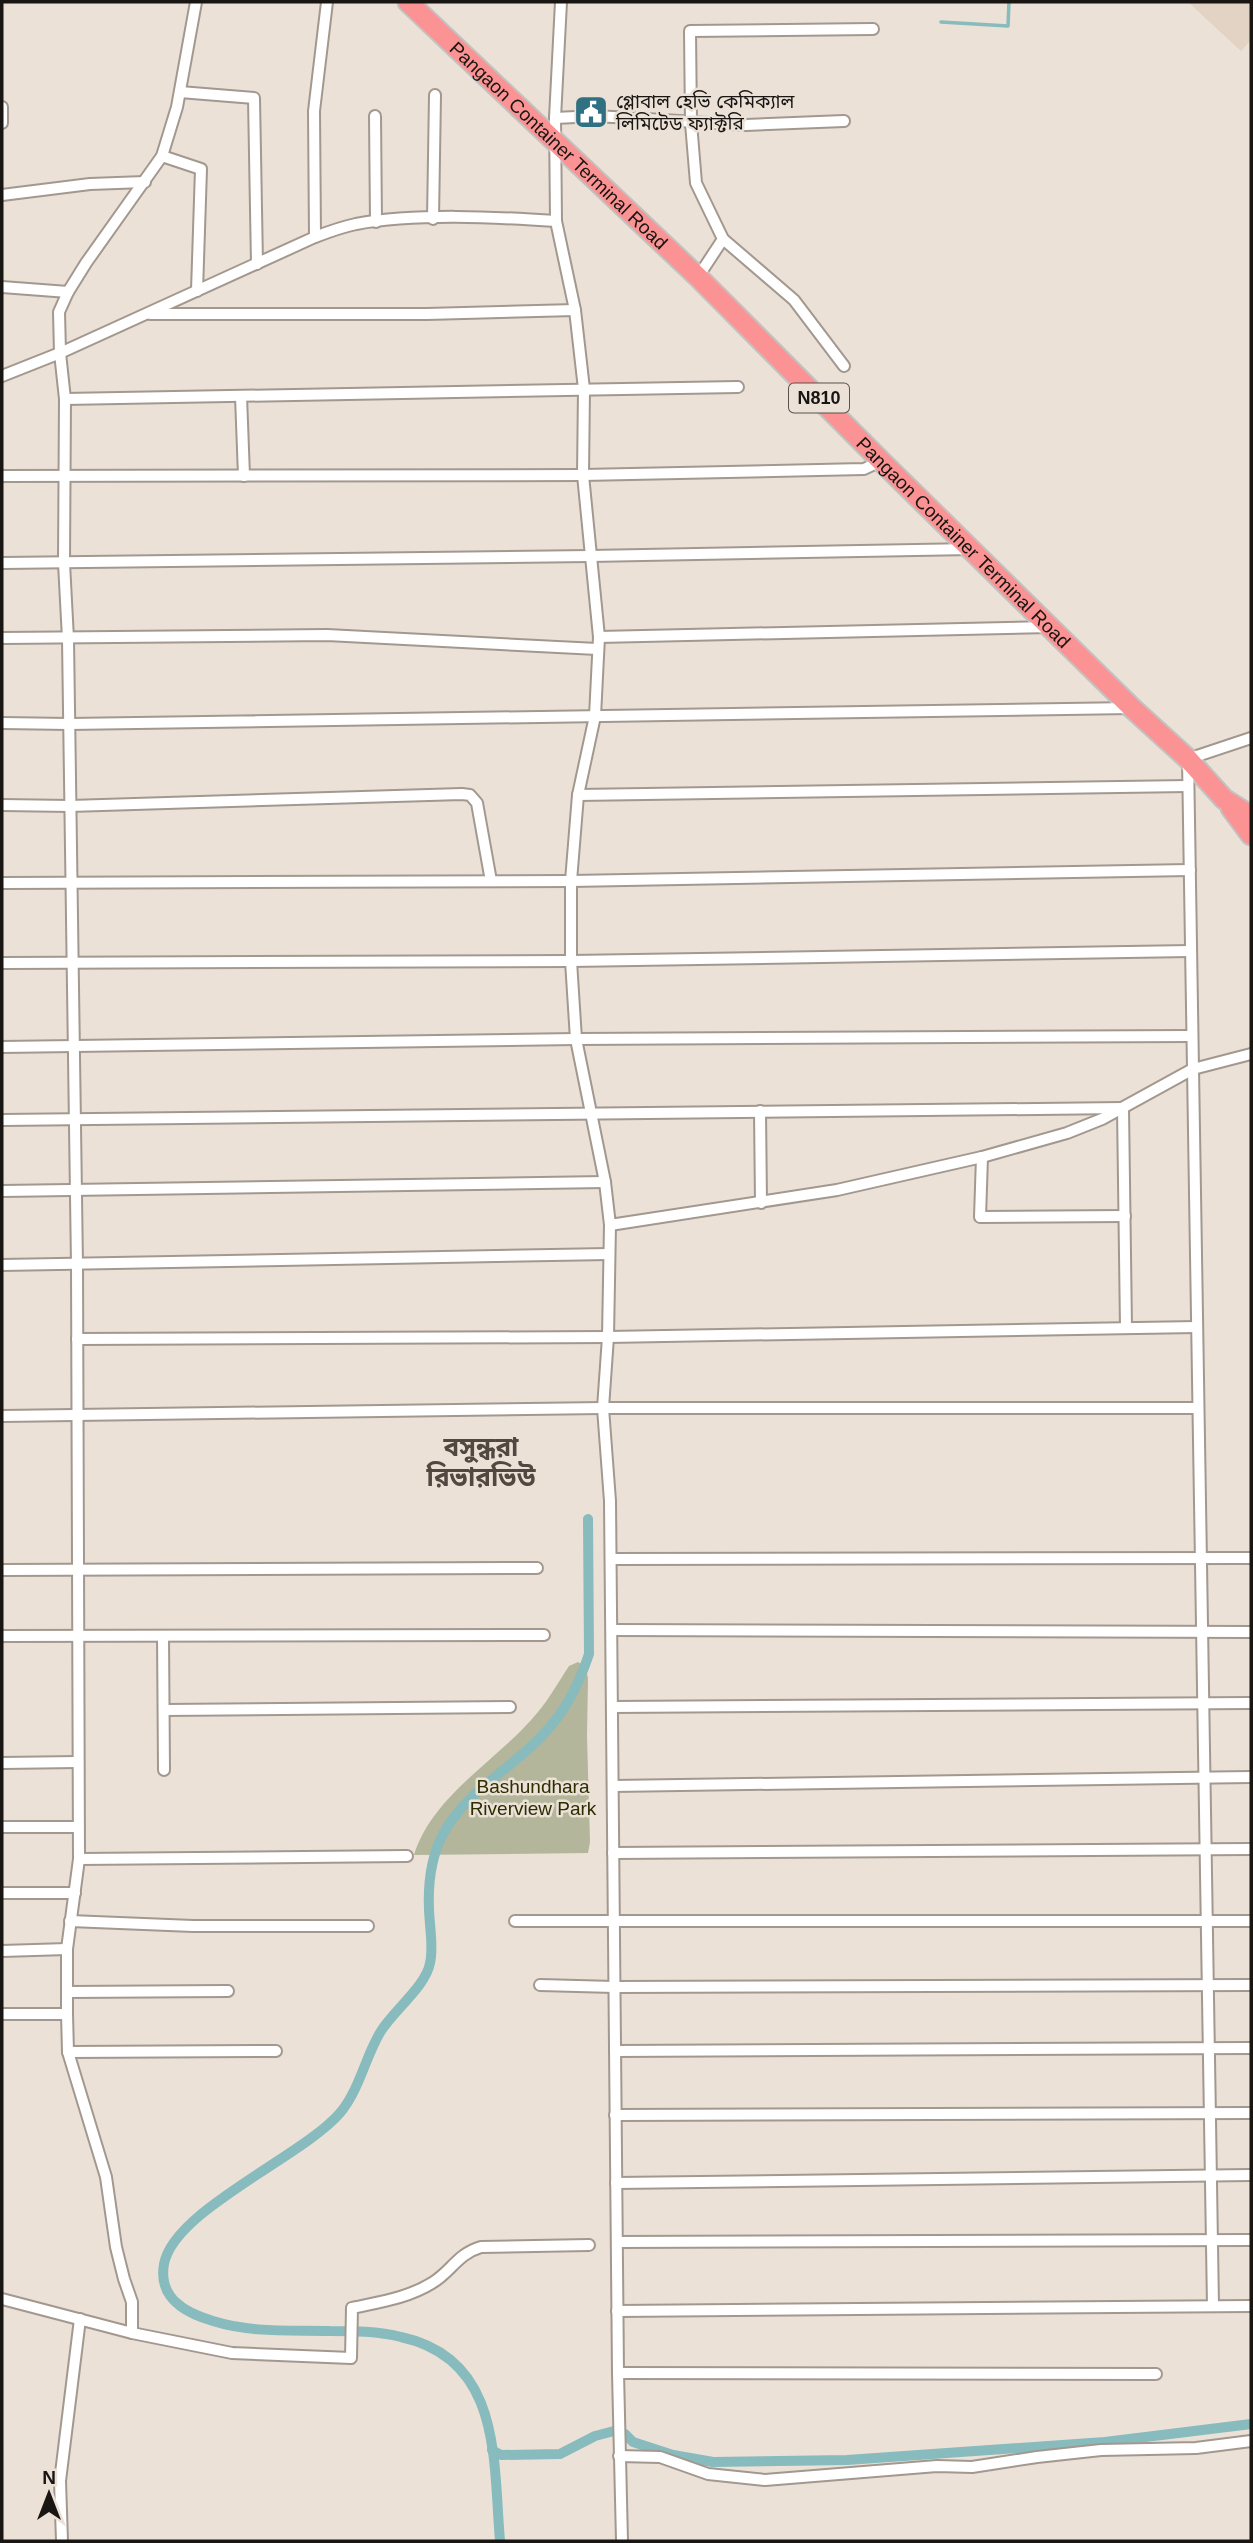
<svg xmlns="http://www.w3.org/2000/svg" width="1253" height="2543" font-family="Arial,'Noto Sans Bengali',sans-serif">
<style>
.built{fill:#e3d3c4}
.green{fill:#b3b69a}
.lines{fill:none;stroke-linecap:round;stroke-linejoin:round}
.stream{stroke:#87bbbd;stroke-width:3.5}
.canal{stroke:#87bbbd;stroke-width:10}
.street-casing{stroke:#a2988f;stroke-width:14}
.highway-casing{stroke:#c3c2c1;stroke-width:23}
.street{stroke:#fff;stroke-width:10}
.highway{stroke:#fb9394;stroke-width:19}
.labels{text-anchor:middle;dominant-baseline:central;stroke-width:5;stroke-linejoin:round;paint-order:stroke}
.shield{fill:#ebe1d7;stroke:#58524d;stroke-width:2}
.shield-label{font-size:18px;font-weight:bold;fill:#191512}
.poi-label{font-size:19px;fill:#191512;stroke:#ebe1d7;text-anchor:start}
.street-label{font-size:19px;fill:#191512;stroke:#ebe1d7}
.park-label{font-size:19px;fill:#2c2e00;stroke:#ebe1d7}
.district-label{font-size:26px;font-weight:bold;fill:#514941;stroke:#ebe1d7}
</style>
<rect width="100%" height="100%" fill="#ebe1d7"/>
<polygon class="built" points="1188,2 1251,2 1251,40 1241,51"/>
<path class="green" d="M578,1662l7,4 3,12 -1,58 3,106 -2,11 -174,2c18,-58 80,-93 118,-136 15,-16 25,-35 37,-53z"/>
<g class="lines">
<polyline class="stream" points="941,22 1008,26 1009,2"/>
<g class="canal">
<polyline points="492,2450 501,2455 560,2454 595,2436 614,2431 625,2434 633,2442 673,2455 713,2462 847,2460 1105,2442 1251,2424"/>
<path d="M500,2541c-7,-81 2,-182 -99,-204 -23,-6 -48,-6 -71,-6 -40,-1 -79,2 -117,-10 -28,-8 -55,-23 -49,-57 10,-54 138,-107 176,-151 20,-24 25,-56 41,-82 13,-21 45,-45 49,-68 3,-13 1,-26 0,-39 -3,-30 -1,-63 13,-90 22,-41 66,-64 97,-96 25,-26 38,-51 49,-84l-1,-135"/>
</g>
<g class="street-casing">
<g id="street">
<polyline points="561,2 555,118 556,221 575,310 584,389 583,475 599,637 595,716 578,795 571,881 571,961 576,1039 605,1182 610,1225 608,1337 603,1408 610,1501 618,2373 622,2541"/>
<polyline points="180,92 254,98 257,264"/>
<polyline points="2,107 2,123"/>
<polyline points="375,116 376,222"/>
<polyline points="555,118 596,116 746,125 844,121"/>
<polyline points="162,156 201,169 197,291"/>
<polyline points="2,195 90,184 145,182"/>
<polyline points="433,219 435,95"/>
<polyline points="315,237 314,111 327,2"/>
<polyline points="723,239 794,300 844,366"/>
<polyline points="698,277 723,239 696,183 691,123 690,31 873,29"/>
<polyline points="2,287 68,292"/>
<polyline points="150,314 427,314 575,310"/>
<path d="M2,376l58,-23 255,-116c13,-5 27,-10 41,-13 60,-11 139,-7 200,-3"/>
<polyline points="241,396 244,476"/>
<polyline points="65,399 738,387"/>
<polyline points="2,476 583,475 864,469 881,461"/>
<polyline points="2,563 590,556 972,549"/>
<polyline points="599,637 1051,627"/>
<polyline points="2,638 327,635 597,649"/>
<polyline points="2,723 69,724 1132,708"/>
<polyline points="578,795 1188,786"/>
<polyline points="2,805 70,806 462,794 470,795 477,803 491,881"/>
<polyline points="2,883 571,881 1190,870"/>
<polyline points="2,963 571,961 1191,951"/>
<polyline points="2,1047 576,1039 1192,1036"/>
<polyline points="760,1111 761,1203"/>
<polyline points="2,1120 1123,1108 1126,1328"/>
<polyline points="982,1157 980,1217 1125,1216"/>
<polyline points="2,1191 605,1182"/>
<polyline points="610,1225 837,1190 982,1157 1067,1133 1102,1119 1193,1069 1251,1054"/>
<polyline points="2,1265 609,1254"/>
<polyline points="77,1339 608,1337 1197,1327"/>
<polyline points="2,1416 603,1408 1198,1408"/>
<polyline points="611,1559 1251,1558"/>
<polyline points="2,1570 537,1568"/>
<polyline points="612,1630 1251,1632"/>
<polyline points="2,1636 544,1635"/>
<polyline points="163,1636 164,1770"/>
<polyline points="612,1707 1251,1703"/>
<polyline points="164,1710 510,1707"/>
<polyline points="2,1763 78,1762"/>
<polyline points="613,1786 1251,1777"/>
<polyline points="2,1827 78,1827"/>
<polyline points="613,1853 1251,1849"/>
<polyline points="79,1859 407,1856"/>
<polyline points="2,1893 75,1893"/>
<polyline points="70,1921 193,1926 368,1926"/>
<polyline points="515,1921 1251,1921"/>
<polyline points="2,1951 67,1949"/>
<polyline points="540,1985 614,1987 1251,1985"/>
<polyline points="67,1992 228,1991"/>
<polyline points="2,2014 67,2014"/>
<polyline points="615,2051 1251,2048"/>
<polyline points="68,2052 276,2051"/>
<polyline points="615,2115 1251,2113"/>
<polyline points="616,2183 1251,2175"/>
<polyline points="617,2242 1251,2240"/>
<path d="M2,2299l130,34 100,20 119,5 1,-50c27,-6 56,-10 80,-25 19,-11 25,-29 49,-36l108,-2"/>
<polyline points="1213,2306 1188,759 1251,738"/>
<polyline points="617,2311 1251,2306"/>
<polyline points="132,2333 132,2302 124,2279 116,2247 106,2177 68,2052 67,2014 67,1949 79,1859 77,1265 68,639 64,563 65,399 60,353 59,312 68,292 86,263 162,156 177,107 196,2"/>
<polyline points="618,2373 1156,2374"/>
<polyline points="619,2456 660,2457 708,2474 765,2480 937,2466 972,2467 1037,2457 1101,2450 1196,2448 1251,2441"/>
<polyline points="62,2541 60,2481 80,2319"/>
</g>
</g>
<g class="highway-casing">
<g id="highway">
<path id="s1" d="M408,2l290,275 183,184 251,247 56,51 36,40 27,17"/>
<polyline points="1231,808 1251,835"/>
</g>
</g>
<use href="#street" class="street"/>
<use href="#highway" class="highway"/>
</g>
<defs>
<g id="civic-square" transform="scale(1.75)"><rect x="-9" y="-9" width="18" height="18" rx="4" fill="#2f7183" stroke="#ebe1d7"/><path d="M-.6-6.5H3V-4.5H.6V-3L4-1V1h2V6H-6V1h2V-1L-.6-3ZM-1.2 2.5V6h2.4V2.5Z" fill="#fff"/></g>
</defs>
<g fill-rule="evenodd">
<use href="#civic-square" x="591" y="112"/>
</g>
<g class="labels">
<rect class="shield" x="789" y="383.5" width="60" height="29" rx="5"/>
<g class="shield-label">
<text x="819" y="398">N810</text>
</g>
<g class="poi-label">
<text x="616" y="101">গ্লোবাল হেভি কেমিক্যাল<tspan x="616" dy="22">লিমিটেড ফ্যাক্টরি</tspan></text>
</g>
<g class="street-label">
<text stroke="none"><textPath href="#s1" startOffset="208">Pangaon Container Terminal Road</textPath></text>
<text stroke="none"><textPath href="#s1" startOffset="775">Pangaon Container Terminal Road</textPath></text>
</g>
<g class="park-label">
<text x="533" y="1786">Bashundhara<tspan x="533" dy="22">Riverview Park</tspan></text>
</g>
<g class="district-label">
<text x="481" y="1447">বসুন্ধরা<tspan x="481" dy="30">রিভারভিউ</tspan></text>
</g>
</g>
<rect width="1253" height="2543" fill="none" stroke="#191512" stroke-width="7"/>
<g transform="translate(49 2494)" stroke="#ebe1d7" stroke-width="5" paint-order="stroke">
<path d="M0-5L12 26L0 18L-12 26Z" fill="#191512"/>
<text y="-10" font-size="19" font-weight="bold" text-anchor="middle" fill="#191512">N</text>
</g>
</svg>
